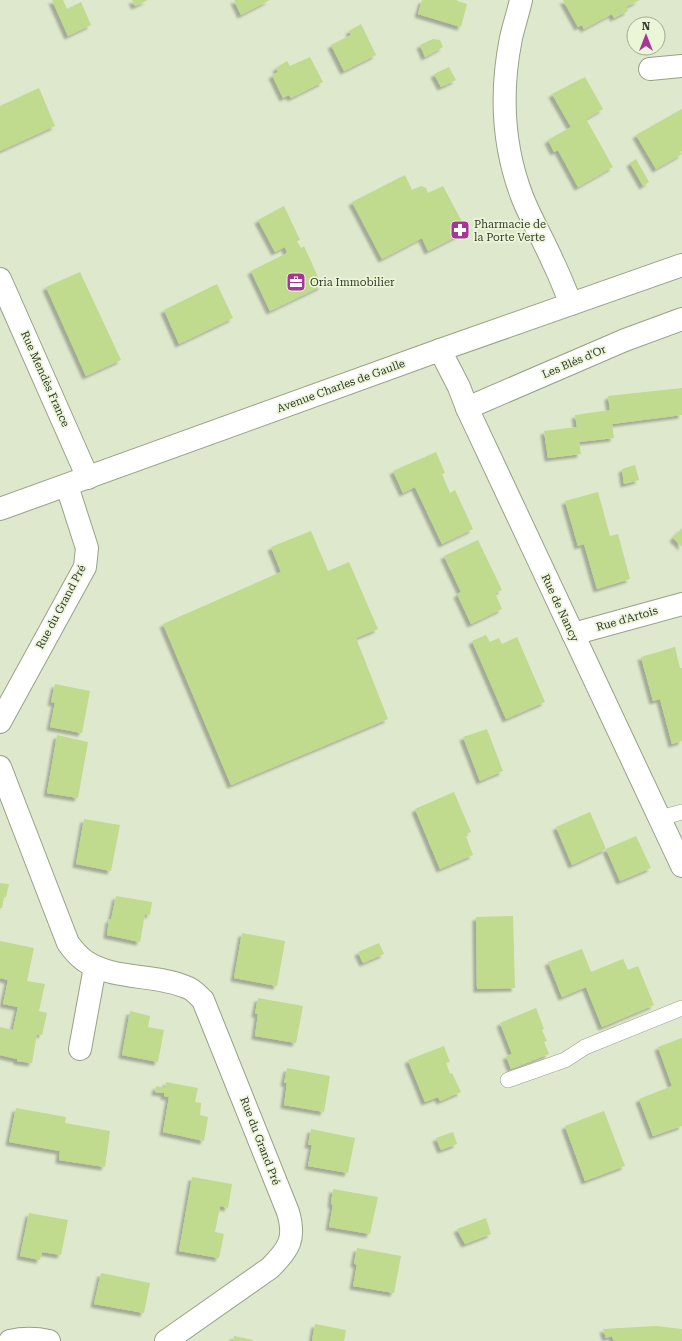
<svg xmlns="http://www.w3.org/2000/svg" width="682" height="1341" font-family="'Roboto Serif',serif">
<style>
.building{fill:#c0da8e;filter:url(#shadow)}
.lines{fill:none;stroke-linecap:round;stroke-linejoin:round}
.service-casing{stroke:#97a187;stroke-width:16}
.minor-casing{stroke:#97a187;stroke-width:24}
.tertiary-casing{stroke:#97a187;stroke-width:24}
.secondary-casing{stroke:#97a187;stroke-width:24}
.service{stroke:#fff;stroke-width:15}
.minor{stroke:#fff;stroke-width:22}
.tertiary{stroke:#fff;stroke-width:22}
.secondary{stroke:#fff;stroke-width:22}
.labels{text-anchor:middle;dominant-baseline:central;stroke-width:3.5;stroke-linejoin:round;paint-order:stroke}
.poi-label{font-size:11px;fill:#34382d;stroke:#ebf6d9;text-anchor:start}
.street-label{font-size:11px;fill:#34382d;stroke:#ebf6d9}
</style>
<defs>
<filter id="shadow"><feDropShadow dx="-3.5" dy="3.5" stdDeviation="1" flood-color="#0004"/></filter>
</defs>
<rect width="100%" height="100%" fill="#dee8cc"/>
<g class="building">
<polygon points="52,0 63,0 67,9 81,2 91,25 68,36"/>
<polygon points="132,0 148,0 135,6"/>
<polygon points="234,0 270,0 241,15"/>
<polygon points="422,0 457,0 457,1 467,4 461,27 418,14"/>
<polygon points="563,0 640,0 626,7 628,11 614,18 612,14 584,29 582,25 578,27"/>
<polygon points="361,24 376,55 344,71 331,45 351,35 349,31"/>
<polygon points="433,39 440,40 443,47 425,57 420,45"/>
<polygon points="310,57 323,82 291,98 289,95 283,98 272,75 278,72 276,68 287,61 290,66"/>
<polygon points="449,67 456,80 441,87 434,74"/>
<polygon points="585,77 603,109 586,119 613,167 578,187 558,150 554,152 548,140 571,127 552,94"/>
<polygon points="39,88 55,126 0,151 0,106"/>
<polygon points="682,109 682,151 680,152 682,154 656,169 636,135"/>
<polygon points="636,159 649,182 643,186 630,163"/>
<polygon points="405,175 412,190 421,186 426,188 428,193 443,186 467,231 428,251 422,238 382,259 352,202"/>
<polygon points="284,206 300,240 297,241 301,248 304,246 322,286 270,311 251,271 287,253 285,247 275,252 258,220"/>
<polygon points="80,272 121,360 86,376 46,287"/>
<polygon points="217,284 233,318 179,344 164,310"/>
<polygon points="682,388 682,415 612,424 614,438 579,442 581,454 548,458 544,431 577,427 575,415 610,410 608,396"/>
<polygon points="436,452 445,473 442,474 450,493 455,490 473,529 442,544 415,487 403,493 393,471"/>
<polygon points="635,465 639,480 624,484 622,469"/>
<polygon points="598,492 610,536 618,534 630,579 597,589 584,544 578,546 565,501"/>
<polygon points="682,528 682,547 673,538"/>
<polygon points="311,531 328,571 349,562 378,629 356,638 388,719 231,785 163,624 281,572 271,547"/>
<polygon points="478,540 502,590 495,593 502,609 471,624 457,594 461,592 444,556"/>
<polygon points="486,635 490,642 499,638 502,644 517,637 545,702 506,719 472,641"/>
<polygon points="675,647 680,668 682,668 682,741 672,744 660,699 653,701 641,657"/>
<polygon points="55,684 90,691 82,733 50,727 55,703 51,702"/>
<polygon points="487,729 503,771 480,781 463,737"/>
<polygon points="57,735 88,742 78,798 47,793"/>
<polygon points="454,792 471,832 465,834 473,855 440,869 415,809"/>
<polygon points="590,812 606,849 572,865 556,827"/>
<polygon points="84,819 120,825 111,871 76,864"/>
<polygon points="636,836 651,868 620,881 606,849"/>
<polygon points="0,883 9,884 6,897 4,897 2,908 0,908"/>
<polygon points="116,896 152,902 150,915 145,914 140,942 107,935 109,919 111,920"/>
<polygon points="513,916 515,988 477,989 476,917"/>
<polygon points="242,933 285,941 277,986 234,978"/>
<polygon points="0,941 34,948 27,981 45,984 39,1011 47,1013 42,1035 37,1034 32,1063 17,1061 17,1059 0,1055 0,1027 13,1030 18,1007 3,1004 8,980 0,978"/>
<polygon points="379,943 384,954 363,963 358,952"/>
<polygon points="582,949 591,972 623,959 628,970 638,966 654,1005 602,1027 586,987 562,997 548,962"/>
<polygon points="258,998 303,1006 296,1043 255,1036 258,1014 255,1014"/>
<polygon points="536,1008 544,1029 542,1030 547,1041 544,1042 549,1054 511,1069 506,1056 512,1054 500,1023"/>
<polygon points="130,1011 150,1016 148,1027 164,1030 158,1062 122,1055"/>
<polygon points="682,1038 682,1126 653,1136 639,1099 672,1086 658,1047"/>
<polygon points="444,1046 450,1062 446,1063 450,1074 452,1073 461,1092 440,1101 438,1097 425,1102 408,1060"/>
<polygon points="287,1068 330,1076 324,1112 284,1105 287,1083 284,1083"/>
<polygon points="166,1082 198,1088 195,1102 201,1103 200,1115 208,1117 204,1141 163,1132 169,1097 164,1096 164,1093 155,1092 156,1086 165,1088"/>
<polygon points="16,1108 66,1117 65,1123 110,1131 105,1167 59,1160 60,1151 9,1142"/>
<polygon points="604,1111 625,1166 585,1181 565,1126"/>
<polygon points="311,1129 355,1138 348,1173 308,1166 312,1145 308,1145"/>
<polygon points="453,1132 457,1144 441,1150 436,1138"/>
<polygon points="192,1177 232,1184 228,1208 220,1206 215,1232 224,1234 219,1258 179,1251"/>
<polygon points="333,1189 378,1197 370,1234 329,1227 333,1205 331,1204"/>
<polygon points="29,1213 68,1220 61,1255 42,1252 40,1260 20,1256"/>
<polygon points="486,1218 491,1234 465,1244 457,1229"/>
<polygon points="357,1248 401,1256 394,1293 353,1286 357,1265 354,1263"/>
<polygon points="101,1273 150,1283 144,1313 94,1304"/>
<polygon points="315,1324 346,1330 344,1341 312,1341"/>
<polygon points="656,1326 682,1329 682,1341 614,1341 612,1336 606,1338 603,1329"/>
<polygon points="234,1336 253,1340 253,1341 233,1341"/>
</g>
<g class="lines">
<g class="service-casing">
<g id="service">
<polyline points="660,818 682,812"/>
<polyline points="508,1080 565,1060 585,1047 682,1008"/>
</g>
</g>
<g class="minor-casing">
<g id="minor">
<polyline points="650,69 682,66"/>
<polyline points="0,279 88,478"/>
<polyline points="467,408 625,340 682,319"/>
<polyline points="573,634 682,604"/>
<polyline points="0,722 85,567 87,548 67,486"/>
<path d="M0,767l68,176c5,7 10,13 17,18 27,19 71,13 101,26 7,2 12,8 17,13l85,212c8,27 1,37 -18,56l-104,73"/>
<polyline points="80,1049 95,967"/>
<path d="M10,1341c13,-3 25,-3 39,0"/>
</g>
</g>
<g class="tertiary-casing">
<g id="tertiary">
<path d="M521,0c-3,13 -7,25 -10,38 -11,55 -8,110 12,161 9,22 21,42 30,63 7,14 12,28 18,42"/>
<polyline points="440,350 459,387 467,408 682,866"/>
</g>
</g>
<g class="secondary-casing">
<polyline id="secondary" points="0,509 440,350 682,265"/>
</g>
<use href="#service" class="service"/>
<use href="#minor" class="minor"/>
<use href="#tertiary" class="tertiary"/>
<use href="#secondary" class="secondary"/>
</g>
<defs>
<g id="pharmacy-square" transform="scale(1)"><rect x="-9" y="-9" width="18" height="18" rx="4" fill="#a53795" stroke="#ebf6d9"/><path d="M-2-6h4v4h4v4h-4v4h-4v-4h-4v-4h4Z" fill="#fff"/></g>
<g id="office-square" transform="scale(1)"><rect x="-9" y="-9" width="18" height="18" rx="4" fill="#a53795" stroke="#ebf6d9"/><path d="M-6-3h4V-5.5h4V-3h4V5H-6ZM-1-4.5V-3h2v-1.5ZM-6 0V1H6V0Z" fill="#fff"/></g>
</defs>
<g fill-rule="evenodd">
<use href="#pharmacy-square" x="460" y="230"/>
<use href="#office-square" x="296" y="282"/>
</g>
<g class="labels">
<g class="poi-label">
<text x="474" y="224">Pharmacie de<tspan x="474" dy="13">la Porte Verte</tspan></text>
<text x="310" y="282">Oria Immobilier</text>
</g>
<g class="street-label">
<text transform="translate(574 362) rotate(-23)">Les Blés d'Or</text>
<text transform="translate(45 379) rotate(66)">Rue Mendès France</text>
<text transform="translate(341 386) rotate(-20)">Avenue Charles de Gaulle</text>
<text transform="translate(61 607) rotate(-62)">Rue du Grand Pré</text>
<text transform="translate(560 608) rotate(65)">Rue de Nancy</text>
<text transform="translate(627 619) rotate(-16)">Rue d'Artois</text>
<text transform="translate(260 1141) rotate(69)">Rue du Grand Pré</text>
</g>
</g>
<g transform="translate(646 36)"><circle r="19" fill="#ebf6d9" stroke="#a2aa94"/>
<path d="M0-3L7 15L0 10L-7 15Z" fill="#a53795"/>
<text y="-6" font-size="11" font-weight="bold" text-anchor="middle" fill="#34382d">N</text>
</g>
</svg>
